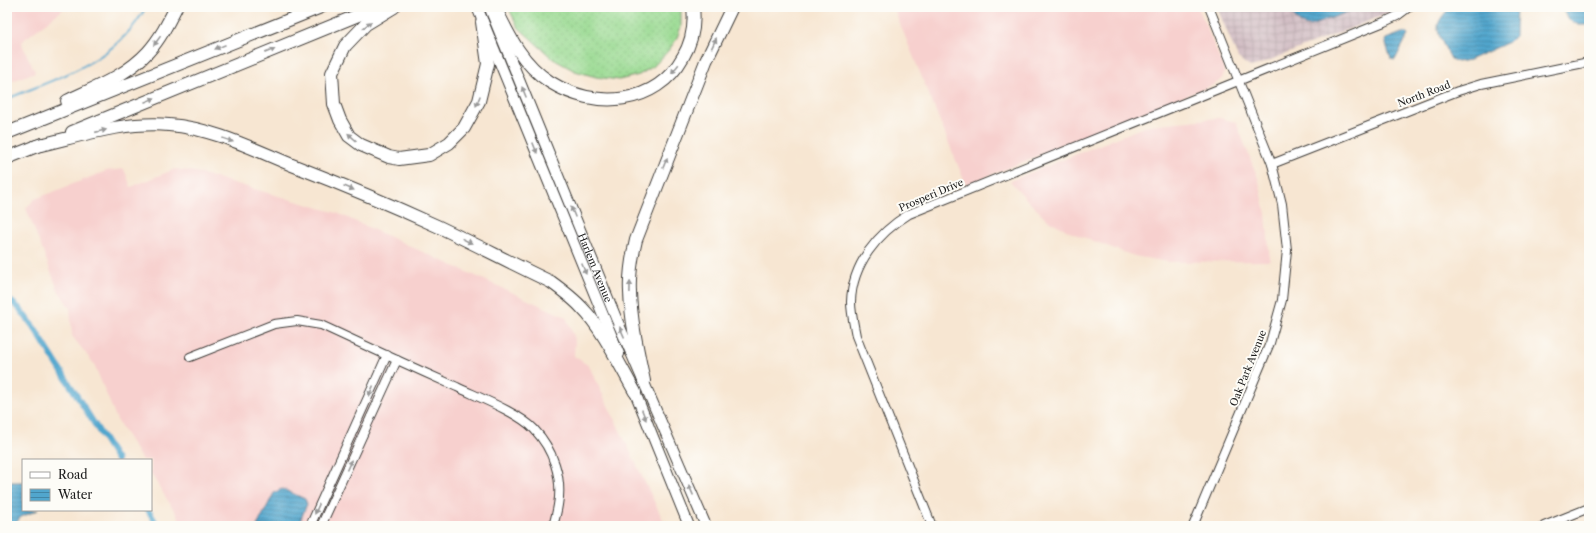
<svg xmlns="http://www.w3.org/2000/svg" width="1596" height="533" font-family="'Libre Caslon Text',serif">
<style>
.built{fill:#f7d0ce}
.industrial{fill:url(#industrial-grid)}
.grass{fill:url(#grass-dots);stroke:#5a7a56}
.water{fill:url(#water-rules);stroke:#366174}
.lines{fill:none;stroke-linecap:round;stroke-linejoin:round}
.stream{stroke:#51a6cd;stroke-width:2}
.canal{stroke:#51a6cd;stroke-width:6}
.minor-casing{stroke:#3d3a37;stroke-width:10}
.major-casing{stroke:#3d3a37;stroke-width:12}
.highway-casing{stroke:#3d3a37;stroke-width:14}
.minor{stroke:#fff;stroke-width:8}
.major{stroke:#fff;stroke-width:10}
.highway{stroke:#fff;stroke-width:12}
.oneway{fill:#999}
.labels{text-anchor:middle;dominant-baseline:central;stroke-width:4;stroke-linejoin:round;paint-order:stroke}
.street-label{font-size:10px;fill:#1c1c1c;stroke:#fdfcf7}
</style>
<defs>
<pattern id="industrial-grid" width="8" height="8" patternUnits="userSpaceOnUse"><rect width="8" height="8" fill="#d2bec4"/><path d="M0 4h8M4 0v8" fill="none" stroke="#b4a3a8"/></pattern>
<pattern id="grass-dots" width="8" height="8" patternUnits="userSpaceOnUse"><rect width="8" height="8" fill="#98d990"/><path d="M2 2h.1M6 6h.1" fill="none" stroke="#82ba7c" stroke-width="1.8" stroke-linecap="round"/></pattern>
<pattern id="water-rules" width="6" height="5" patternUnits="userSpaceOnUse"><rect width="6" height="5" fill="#51a6cd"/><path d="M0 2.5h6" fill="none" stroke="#4286a6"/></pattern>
</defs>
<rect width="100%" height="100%" fill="#fdfcf7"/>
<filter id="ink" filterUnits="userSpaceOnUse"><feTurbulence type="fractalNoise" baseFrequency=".025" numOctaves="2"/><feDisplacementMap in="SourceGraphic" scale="8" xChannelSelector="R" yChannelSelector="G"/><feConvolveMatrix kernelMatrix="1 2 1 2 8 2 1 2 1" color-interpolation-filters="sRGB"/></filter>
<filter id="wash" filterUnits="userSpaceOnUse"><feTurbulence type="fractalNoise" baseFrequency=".012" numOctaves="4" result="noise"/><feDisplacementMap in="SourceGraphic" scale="16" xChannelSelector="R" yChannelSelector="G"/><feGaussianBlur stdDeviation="0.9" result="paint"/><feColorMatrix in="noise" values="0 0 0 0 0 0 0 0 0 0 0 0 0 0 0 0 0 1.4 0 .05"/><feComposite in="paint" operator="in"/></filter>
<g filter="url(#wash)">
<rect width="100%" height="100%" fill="#f7e6d2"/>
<g class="built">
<polygon points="7,7 66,7 21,42 35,72 7,83"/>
<polygon points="893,7 1198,7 1223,67 1224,73 1222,79 1215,84 966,185"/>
<polygon points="1219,118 1236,122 1259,181 1266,214 1270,261 1168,262 1134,256 1072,233 1048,220 1029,202 1010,181 1149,125"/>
<polygon points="124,169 131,187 175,169 196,172 337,213 566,317 575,339 574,356 589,366 666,526 184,526 151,474 151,460 142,460 117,420 94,364 72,336 70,308 58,290 26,208 35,199 106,171"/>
</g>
<polygon class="industrial" points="1217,7 1399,7 1394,11 1258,65 1250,67 1238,58"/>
<polygon class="grass" points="508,7 681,7 681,27 676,40 668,51 654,66 639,75 619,80 596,77 575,71 553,59 518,27"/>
<g class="water">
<path d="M1290,7h71l-51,19c-13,-1 -15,-8 -20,-19z"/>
<path d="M1450,7h66l-1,29 -6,6 -40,18 -12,2 -6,-3c-5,-11 -18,-27 -11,-39 3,-5 7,-9 10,-13z"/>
<polygon points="1562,7 1589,7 1589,25 1579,25 1567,19"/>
<polygon points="1402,33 1407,33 1408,35 1395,60 1391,59 1385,41 1386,39"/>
<polygon points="7,482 23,482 23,510 38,510 21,517 13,526 7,526"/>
<polygon points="283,489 305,499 307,504 298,526 257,526 274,493 279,490"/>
</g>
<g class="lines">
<g class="stream">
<path d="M7,99c54,-23 109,-37 139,-92"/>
<polyline points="7,235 7,245"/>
</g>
<g class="canal">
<polyline points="7,298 19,308 35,329 117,460"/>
<polyline points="148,510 158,526"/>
</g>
</g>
</g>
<g filter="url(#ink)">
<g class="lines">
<g class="minor-casing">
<g id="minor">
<polyline points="1272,164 1458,91 1481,84 1589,62"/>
<path d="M190,357l84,-33 23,-3 24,4c45,21 91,42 136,62 21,10 62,26 77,42 19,20 29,49 24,76 -1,7 -3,14 -5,21"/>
<polyline points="310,526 387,355"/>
<polyline points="321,526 397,360"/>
<path d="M932,526l-76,-190c-2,-11 -5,-23 -5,-34 1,-38 27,-69 58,-88l475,-192 13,-6 12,-9"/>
<polyline points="1193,526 1270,343 1282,300 1287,250 1282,204 1272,164 1209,7"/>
<polyline points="1544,526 1589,508"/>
</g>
</g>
<g class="major-casing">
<g id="major">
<polyline points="477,7 619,354"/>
<path id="s1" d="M491,11l125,307 90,208"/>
<polyline points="632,385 689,526"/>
</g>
</g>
<g class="highway-casing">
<g id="highway">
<polyline points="394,7 366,24 345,46 332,73 334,104 340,120 349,136 361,145 389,157 399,159 429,155 449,143 464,128 479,101 488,64 482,22"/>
<path d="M495,7c14,29 27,57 55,75 45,28 106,24 133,-25 9,-15 12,-33 10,-50"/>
<path d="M67,101c29,-14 59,-25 81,-49 12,-13 20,-29 28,-45"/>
<polyline points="72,132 378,7"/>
<polyline points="7,133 321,7"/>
<path d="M36,146c44,-10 88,-25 133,-21 43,3 84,24 123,40 49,19 97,39 145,61 38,18 76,38 114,56 11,8 22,16 31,26 21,21 38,58 53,84"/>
<polyline points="7,158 42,144"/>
<path d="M644,381c-6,-29 -13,-59 -14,-89 -1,-17 2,-35 6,-52l70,-179 26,-54"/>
</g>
</g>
<use href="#minor" class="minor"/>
<use href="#major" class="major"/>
<use href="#highway" class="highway"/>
</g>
<defs><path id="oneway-solid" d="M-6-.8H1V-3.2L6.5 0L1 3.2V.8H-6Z"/></defs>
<g class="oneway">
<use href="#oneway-solid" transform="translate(367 25) rotate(-39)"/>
<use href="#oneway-solid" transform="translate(157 41) rotate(126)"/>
<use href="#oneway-solid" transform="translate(714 43) rotate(-65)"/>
<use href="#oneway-solid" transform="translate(220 47) rotate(158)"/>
<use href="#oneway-solid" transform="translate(270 51) rotate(-22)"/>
<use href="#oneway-solid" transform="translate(675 69) rotate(129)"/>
<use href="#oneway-solid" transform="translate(524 92) rotate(-112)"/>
<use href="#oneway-solid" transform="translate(150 100) rotate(-22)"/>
<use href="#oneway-solid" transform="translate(478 101) rotate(112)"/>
<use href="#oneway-solid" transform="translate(101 131) rotate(-13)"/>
<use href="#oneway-solid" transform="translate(352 137) rotate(-138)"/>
<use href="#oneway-solid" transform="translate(228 140) rotate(20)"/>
<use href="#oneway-solid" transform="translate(535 148) rotate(68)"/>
<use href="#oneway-solid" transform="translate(665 163) rotate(-68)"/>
<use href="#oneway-solid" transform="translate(349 188) rotate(23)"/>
<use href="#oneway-solid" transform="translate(573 212) rotate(-112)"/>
<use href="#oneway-solid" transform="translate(467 241) rotate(26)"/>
<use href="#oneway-solid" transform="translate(584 269) rotate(68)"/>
<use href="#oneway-solid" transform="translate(630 287) rotate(-89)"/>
<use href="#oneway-solid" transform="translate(622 332) rotate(-114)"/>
<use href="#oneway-solid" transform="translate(371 391) rotate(114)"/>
<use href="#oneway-solid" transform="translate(644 415) rotate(68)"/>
<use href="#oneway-solid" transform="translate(349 465) rotate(-66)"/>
<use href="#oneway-solid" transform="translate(691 490) rotate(-113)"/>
<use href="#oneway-solid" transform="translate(317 509) rotate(114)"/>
</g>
</g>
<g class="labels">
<g class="street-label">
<text transform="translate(1424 94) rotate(-21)">North Road</text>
<text transform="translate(931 195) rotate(-23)">Prosperi Drive</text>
<text stroke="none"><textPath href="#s1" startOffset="277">Harlem Avenue</textPath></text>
<text transform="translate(1248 368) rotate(-68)">Oak Park Avenue</text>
</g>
</g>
<rect width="1596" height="533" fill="none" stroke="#fdfcf7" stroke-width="24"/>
<rect x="22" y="459" width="130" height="52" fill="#fdfcf7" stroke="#a3a29f"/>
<rect x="30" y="472" width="20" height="6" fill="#ffffff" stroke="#a3a29f"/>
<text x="58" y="479" font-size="12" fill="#1c1c1c">Road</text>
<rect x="30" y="489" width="20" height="12" fill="url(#water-rules)" stroke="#a3a29f"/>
<text x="58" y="499" font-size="12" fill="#1c1c1c">Water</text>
</svg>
